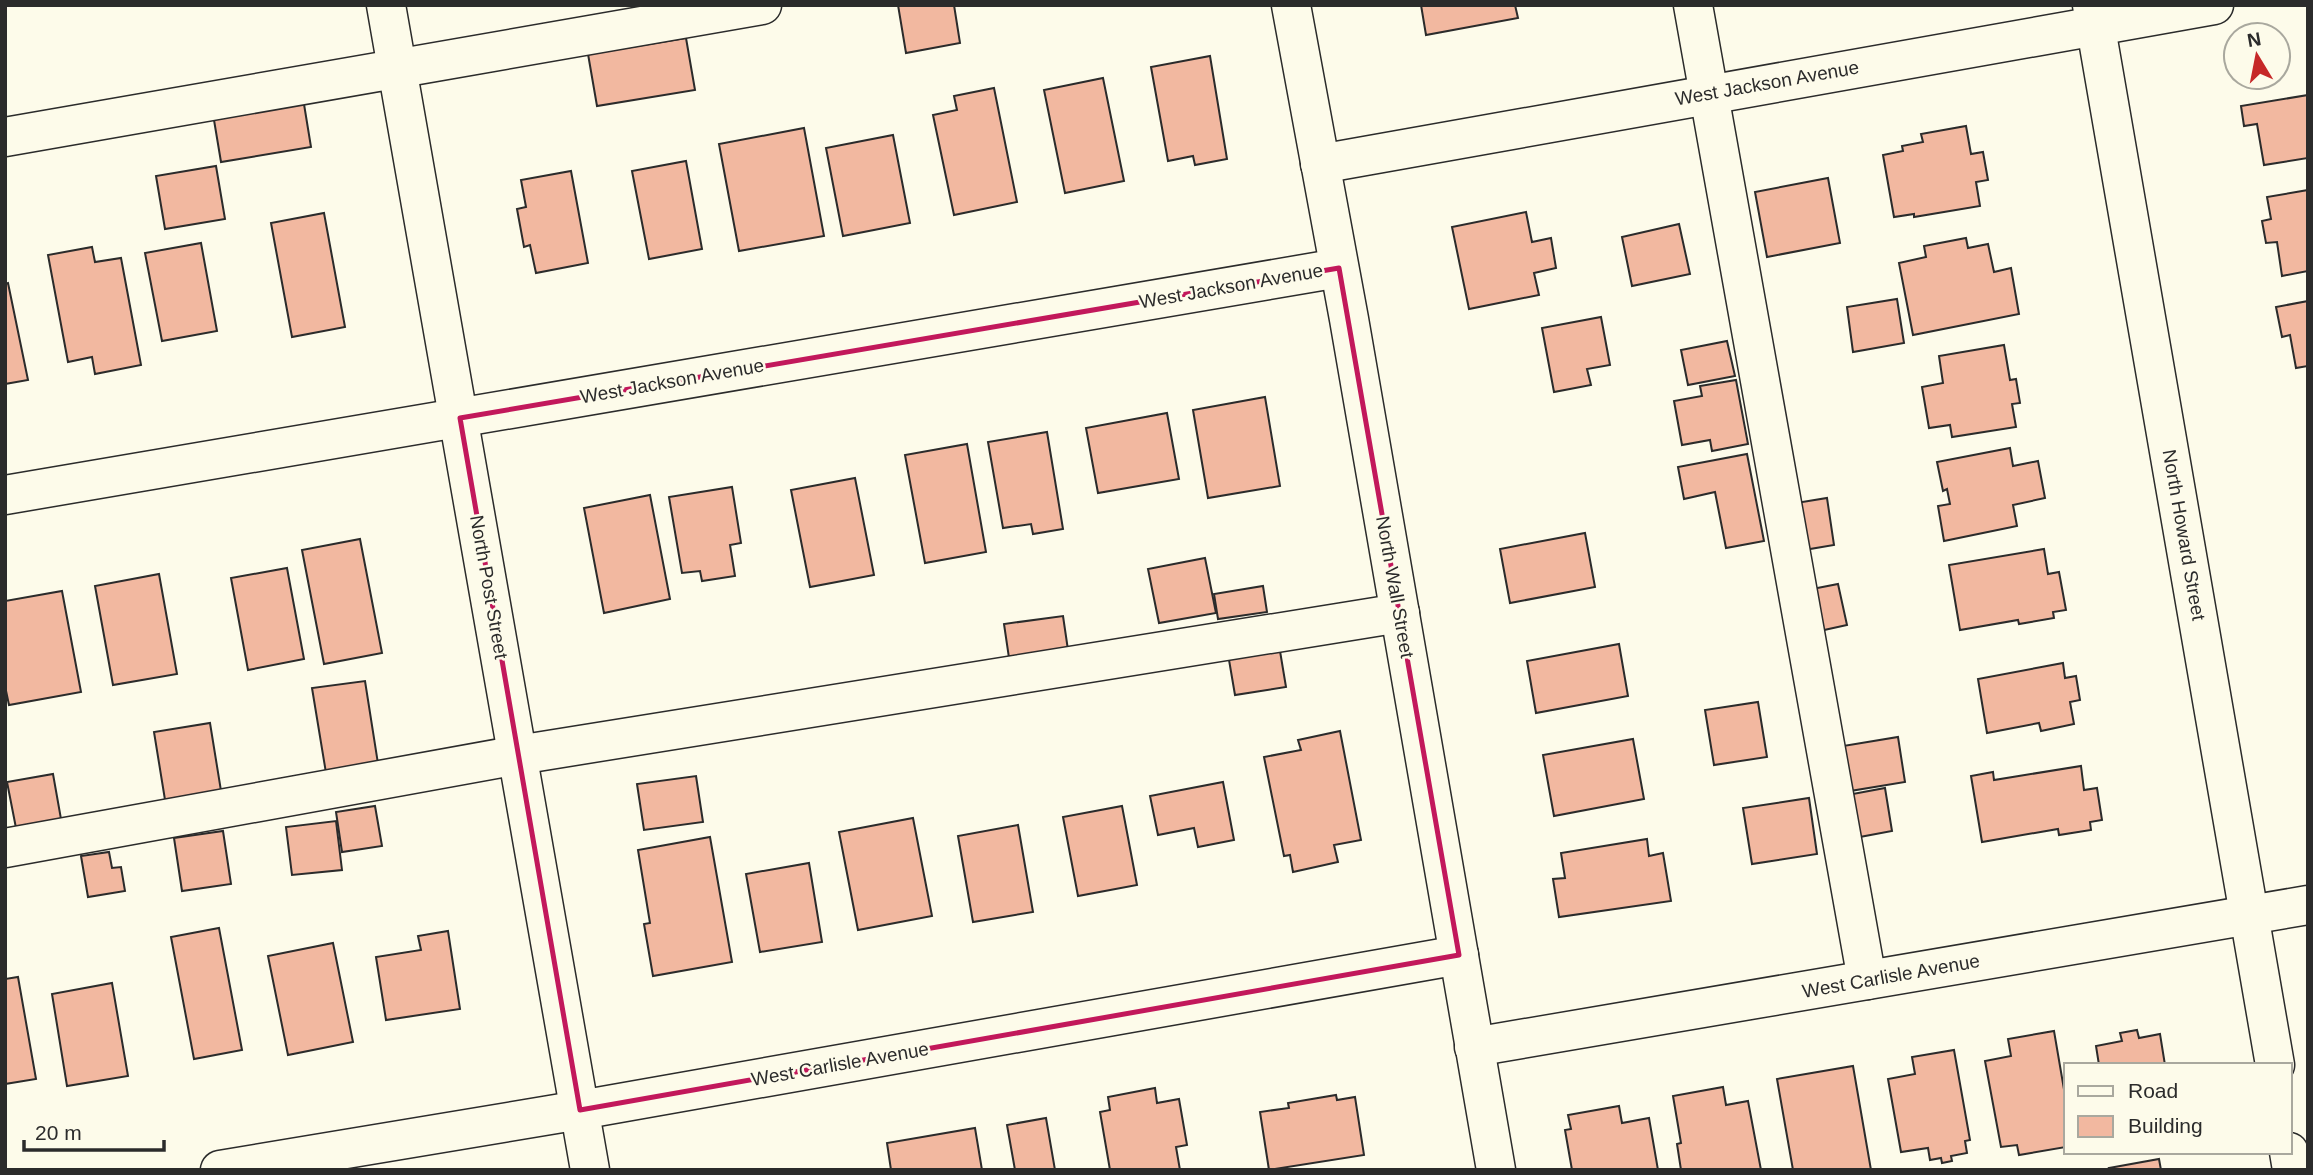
<svg xmlns="http://www.w3.org/2000/svg" width="2313" height="1175" font-family="Helvetica,sans-serif">
<style>
.building{fill:#f2b8a0;stroke:#2b2b2b;stroke-width:2}
.lines{fill:none;stroke-linecap:round;stroke-linejoin:round}
.minor-casing{stroke:#2b2b2b;stroke-width:41}
.minor{stroke:#fdfbea;stroke-width:38}
.marked{fill:none;stroke:#c2185b;stroke-width:5;stroke-linejoin:round}
.labels{text-anchor:middle;dominant-baseline:central;stroke-width:5;stroke-linejoin:round;paint-order:stroke}
.street-label{font-size:19px;fill:#2b2b2b;stroke:#fdfbea}
</style>
<rect width="100%" height="100%" fill="#fdfbea"/>
<g class="building">
<polygon points="898,5 954,5 960,43 906,53"/>
<polygon points="1421,5 1515,5 1518,18 1426,35"/>
<polygon points="686,38 695,90 597,106 588,54"/>
<polygon points="1210,56 1227,159 1195,165 1193,156 1168,161 1151,67"/>
<polygon points="1103,78 1124,181 1065,193 1044,90"/>
<polygon points="994,88 1017,202 954,215 933,115 957,110 954,96"/>
<polygon points="2308,95 2308,158 2264,165 2257,124 2244,126 2241,106"/>
<polygon points="303,98 311,147 221,162 213,114"/>
<polygon points="1966,126 1971,154 1983,152 1988,180 1976,182 1980,206 1914,217 1914,214 1894,217 1883,155 1903,151 1902,146 1923,142 1921,134"/>
<polygon points="804,128 824,236 739,251 719,144"/>
<polygon points="893,135 910,223 843,236 826,148"/>
<polygon points="686,161 702,249 649,259 632,171"/>
<polygon points="216,166 225,219 165,229 156,176"/>
<polygon points="571,171 588,263 536,273 530,245 524,247 517,209 526,207 521,180"/>
<polygon points="1828,178 1840,243 1767,257 1755,192"/>
<polygon points="2308,190 2308,271 2282,276 2277,242 2266,243 2262,221 2271,219 2267,197"/>
<polygon points="1526,212 1532,242 1551,238 1556,268 1534,273 1539,295 1469,309 1452,227"/>
<polygon points="324,213 345,327 292,337 271,223"/>
<polygon points="1679,224 1690,274 1632,286 1622,237"/>
<polygon points="1966,238 1968,248 1988,244 1994,272 2011,268 2019,314 1913,335 1899,263 1926,257 1924,246"/>
<polygon points="201,243 217,331 162,341 145,253"/>
<polygon points="92,247 95,262 121,258 141,365 95,374 92,357 68,362 48,255"/>
<polygon points="8,283 28,380 5,384 5,284"/>
<polygon points="1897,299 1904,343 1853,352 1847,307"/>
<polygon points="2308,301 2308,366 2296,368 2290,335 2282,337 2276,307"/>
<polygon points="1601,317 1610,365 1587,369 1591,385 1554,392 1542,328"/>
<polygon points="1727,341 1735,376 1688,385 1681,350"/>
<polygon points="2004,345 2010,380 2016,379 2020,403 2012,404 2016,427 1952,437 1950,425 1929,428 1922,387 1943,383 1939,356"/>
<polygon points="1736,380 1748,444 1712,451 1710,440 1682,445 1674,401 1702,396 1700,386"/>
<polygon points="1265,397 1280,486 1208,498 1193,410"/>
<polygon points="1167,413 1179,479 1098,493 1086,428"/>
<polygon points="1047,432 1063,529 1033,534 1031,524 1003,528 988,442"/>
<polygon points="967,444 986,552 925,563 905,455"/>
<polygon points="2010,448 2013,466 2038,461 2045,498 2013,505 2017,526 1944,541 1938,506 1950,504 1947,489 1943,491 1937,462"/>
<polygon points="1747,454 1764,541 1726,548 1715,492 1684,499 1678,467"/>
<polygon points="855,478 874,575 810,587 791,490"/>
<polygon points="732,487 741,543 730,545 735,576 702,581 700,571 682,573 669,497"/>
<polygon points="650,495 670,599 604,613 584,508"/>
<polygon points="1827,498 1834,545 1804,550 1796,503"/>
<polygon points="1585,533 1595,587 1510,603 1500,549"/>
<polygon points="360,539 382,653 324,664 302,550"/>
<polygon points="2044,549 2048,574 2059,572 2066,610 2053,612 2054,618 2019,624 2018,620 1960,630 1949,565"/>
<polygon points="1205,558 1216,613 1159,623 1148,569"/>
<polygon points="287,568 304,659 248,670 231,578"/>
<polygon points="159,574 177,674 113,685 95,586"/>
<polygon points="1838,584 1847,625 1815,632 1807,590"/>
<polygon points="1263,586 1267,612 1218,619 1214,594"/>
<polygon points="62,591 81,692 9,705 5,686 5,601"/>
<polygon points="1063,616 1068,650 1009,658 1004,624"/>
<polygon points="1619,644 1628,696 1536,713 1527,661"/>
<polygon points="1279,645 1286,687 1235,695 1228,654"/>
<polygon points="2063,663 2065,678 2076,676 2080,700 2070,702 2074,724 2041,731 2039,723 1987,733 1978,679"/>
<polygon points="365,681 379,770 327,779 312,688"/>
<polygon points="1758,702 1767,757 1714,765 1705,710"/>
<polygon points="210,723 222,797 166,806 154,732"/>
<polygon points="1340,731 1361,840 1334,845 1338,862 1293,872 1290,855 1284,856 1264,757 1301,750 1298,740"/>
<polygon points="1898,737 1905,782 1844,792 1837,747"/>
<polygon points="1633,739 1644,799 1554,816 1543,755"/>
<polygon points="2081,766 2084,790 2097,788 2102,820 2090,822 2091,830 2059,835 2058,829 1982,842 1971,776 1993,772 1994,780"/>
<polygon points="53,774 61,819 16,828 7,782"/>
<polygon points="696,776 703,822 644,830 637,784"/>
<polygon points="1223,782 1234,840 1198,847 1194,828 1158,835 1150,796"/>
<polygon points="1885,788 1892,831 1849,839 1842,796"/>
<polygon points="1809,798 1817,854 1752,864 1743,808"/>
<polygon points="375,806 382,846 342,852 336,812"/>
<polygon points="1122,806 1137,885 1078,896 1063,817"/>
<polygon points="913,818 932,916 858,930 839,832"/>
<polygon points="336,821 342,870 292,875 286,827"/>
<polygon points="1018,825 1033,912 973,922 958,836"/>
<polygon points="223,831 231,884 182,891 174,838"/>
<polygon points="710,837 732,962 653,976 644,924 650,923 638,850"/>
<polygon points="1647,839 1649,856 1663,853 1671,901 1559,917 1553,879 1565,878 1561,853"/>
<polygon points="109,852 112,868 121,867 125,891 88,897 81,856"/>
<polygon points="809,863 822,942 760,952 746,874"/>
<polygon points="219,928 242,1050 194,1059 171,937"/>
<polygon points="448,931 460,1009 386,1020 376,957 421,950 418,936"/>
<polygon points="333,943 353,1042 288,1055 268,956"/>
<polygon points="18,977 36,1079 5,1084 5,979"/>
<polygon points="112,983 128,1076 67,1086 52,994"/>
<polygon points="2137,1030 2139,1038 2160,1034 2165,1065 2099,1065 2096,1046 2122,1041 2120,1033"/>
<polygon points="2054,1031 2066,1101 2066,1147 2019,1155 2017,1145 2001,1147 1985,1061 2011,1056 2008,1039"/>
<polygon points="1954,1050 1970,1140 1965,1141 1967,1153 1951,1156 1952,1161 1942,1163 1941,1158 1930,1160 1928,1148 1901,1152 1888,1079 1915,1074 1912,1057"/>
<polygon points="1853,1066 1871,1170 1793,1170 1777,1079"/>
<polygon points="1723,1087 1726,1105 1748,1101 1761,1170 1681,1170 1677,1144 1681,1143 1673,1096"/>
<polygon points="1155,1088 1157,1103 1179,1099 1187,1145 1176,1147 1180,1170 1110,1170 1100,1112 1110,1110 1108,1097"/>
<polygon points="1336,1095 1337,1100 1355,1097 1364,1155 1269,1170 1260,1112 1289,1108 1288,1103"/>
<polygon points="1619,1106 1622,1123 1649,1118 1658,1170 1572,1170 1565,1130 1571,1129 1568,1115"/>
<polygon points="1046,1118 1055,1170 1015,1170 1007,1125"/>
<polygon points="975,1128 982,1170 891,1170 887,1143"/>
<polygon points="2159,1159 2161,1170 2110,1170 2109,1168"/>
</g>
<g class="lines">
<g class="minor-casing">
<g id="minor">
<polyline points="386,5 590,1170"/>
<polyline points="1291,5 1349,319 1496,1170"/>
<polyline points="1693,5 1867,980"/>
<polyline points="2092,5 2275,1065"/>
<polyline points="5,137 762,5"/>
<polyline points="1320,164 2214,5"/>
<polyline points="5,495 1339,268"/>
<polyline points="5,848 518,755 1400,613"/>
<polyline points="1474,1047 2308,905"/>
<polyline points="2289,1152 2292,1170"/>
<polyline points="220,1170 580,1110 1459,955"/>
</g>
</g>
<use href="#minor" class="minor"/>
</g>
<path class="marked" d="M1339,268l120,687 -879,155 -120,-692z"/>
<g class="labels">
<g class="street-label">
<text transform="translate(1767 83) rotate(-10)">West Jackson Avenue</text>
<text transform="translate(1231 286) rotate(-10)">West Jackson Avenue</text>
<text transform="translate(672 381) rotate(-10)">West Jackson Avenue</text>
<text transform="translate(2184 535) rotate(80)">North Howard Street</text>
<text transform="translate(489 587) rotate(80)">North Post Street</text>
<text transform="translate(1395 587) rotate(80)">North Wall Street</text>
<text transform="translate(1891 976) rotate(-10)">West Carlisle Avenue</text>
<text transform="translate(840 1064) rotate(-10)">West Carlisle Avenue</text>
</g>
</g>
<rect width="2313" height="1175" fill="none" stroke="#2b2b2b" stroke-width="14"/>
<rect x="2064" y="1063" width="228" height="91" fill="#fdfbea" stroke="#a9a89e" stroke-width="2"/>
<rect x="2078" y="1086" width="35" height="10" fill="#fdfbea" stroke="#a9a89e" stroke-width="2"/>
<text x="2128" y="1098" font-size="21" fill="#2b2b2b">Road</text>
<rect x="2078" y="1116" width="35" height="21" fill="#f2b8a0" stroke="#a9a89e" stroke-width="2"/>
<text x="2128" y="1133" font-size="21" fill="#2b2b2b">Building</text>
<g transform="translate(2257 56) rotate(350)"><circle r="33" fill="#fdfbea" stroke="#a9a89e" stroke-width="2"/>
<path d="M0-5L12 26L0 18L-12 26Z" fill="#c62828"/>
<text y="-10" font-size="19" font-weight="bold" text-anchor="middle" fill="#2b2b2b">N</text>
</g>
<path d="M24 1140v10h140v-10" fill="none" stroke="#2b2b2b" stroke-width="3.5"/>
<text x="35" y="1140" font-size="21" fill="#2b2b2b" stroke="#fdfbea" stroke-width="5" paint-order="stroke">20 m</text>
</svg>
